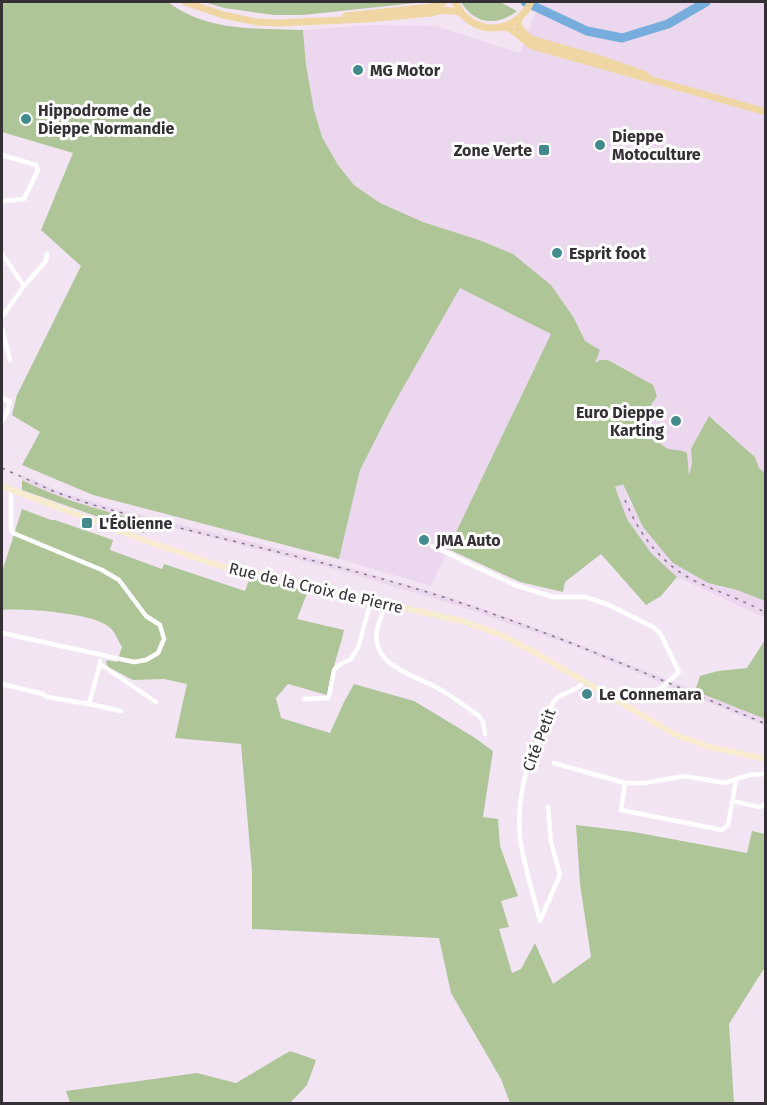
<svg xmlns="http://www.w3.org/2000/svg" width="767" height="1105" font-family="'Fira Sans',sans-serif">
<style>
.built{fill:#ecd8ee}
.green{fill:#aec598}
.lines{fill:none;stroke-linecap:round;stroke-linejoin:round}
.river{stroke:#76addd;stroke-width:9}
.minor{stroke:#fff;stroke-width:4.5}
.secondary{stroke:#f7ebd0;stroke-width:6}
.primary{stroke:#efd6a2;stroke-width:7}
.rail{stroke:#837984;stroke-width:1.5;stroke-dasharray:3 6;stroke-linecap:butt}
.poi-dot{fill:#428a8b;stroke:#fff;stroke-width:2}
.labels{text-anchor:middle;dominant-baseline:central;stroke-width:6;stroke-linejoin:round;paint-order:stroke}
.poi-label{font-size:16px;font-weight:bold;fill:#352f36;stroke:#fff;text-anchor:start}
.street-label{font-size:16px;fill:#352f36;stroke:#fff}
</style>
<rect width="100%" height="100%" fill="#f3e4f4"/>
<g class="built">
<polygon points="542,2 713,2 715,4 723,2 765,2 765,473 759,468 755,456 714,419 691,448 692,463 689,479 670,521 574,318 513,254 479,240 423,222 380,203 354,185 338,165 322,137 314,110 306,65 303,30 369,25 436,26 520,53 532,21"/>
<polygon points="460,288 551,334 431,586 339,559 360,470 391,409"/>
<polygon points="22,475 59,491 110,507 308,556 447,596 556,635 721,701 765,719 765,726 573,646 459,606 338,570 98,509 38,488 22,480"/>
<polygon points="623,484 631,505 673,563 708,583 737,590 765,601 765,618 677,577 651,553 627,519 615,487"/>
</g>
<g class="green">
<path d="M2,2h166c39,30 88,26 135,28l3,35 8,45 8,27 16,28 16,20 26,18 43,19 56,18 34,14 38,31 23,33 11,23 15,9 -5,13 5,-3h8l45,25 4,11c-10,16 -19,25 -3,41 4,4 9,10 15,12 7,2 11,0 18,4l2,23 3,-13 -1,-14 18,-33 46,41 4,11 6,5v128l-28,-11 -29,-7 -35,-20 -30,-36 -20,-43 -8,3 12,32 24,34 26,24 -16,19 -15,9 -45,-51 -36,28 -2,10 -43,-10 -72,-33 103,-215 -91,-46 -69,121 -31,61 -21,89 -246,-64 -71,-30 18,-33 -28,-17 5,-20 64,-129 -40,-36 32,-77 -71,-21z"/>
<polygon points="204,2 425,2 303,15 274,15 224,8"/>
<path d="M461,2h39l17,9c-20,16 -43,13 -56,-9z"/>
<path d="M22,480c46,23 96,35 146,47l-1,5 -21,-3 -2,4 -122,-43z"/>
<path d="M22,509l29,11h4l58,20 -3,10 52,19 2,-5 81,27 5,-14 58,14 -11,28 47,11c-5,22 -13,42 -17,65l-39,-11 -12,14 5,20 49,15 14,-31 10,-18 60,17 58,35 21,15 -10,66 15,2 2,27 18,50 -17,5 8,26 -10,2 13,44 9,-4 14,-26 18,41 38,-27 -11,-73 -4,-59 58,7 113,21 5,-22 13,3v133l-36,57 5,79h-224l-9,-24 -50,-86 -12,-55 -187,-9v-57l-11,-128 -66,-6 12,-54 -23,-5 -31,1 -25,-13 -2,-4 1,-3 10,2 5,-15c-4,-6 -7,-16 -13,-20 -16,-14 -86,-19 -107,-17v-41h1z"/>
<polygon points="765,640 765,719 695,691 700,676 718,671 747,668"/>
<polygon points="290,1051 316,1060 307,1085 290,1103 70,1103 66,1091 197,1073 236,1083"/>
</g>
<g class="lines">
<polyline class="river" points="525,2 587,31 622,38 668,24 706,2"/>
<g class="minor">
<polyline points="2,155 36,165 38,170 24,199 2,201"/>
<polyline points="2,254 24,286"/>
<polyline points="2,317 24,286 46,261 47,254"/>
<polyline points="2,329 10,360"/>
<polyline points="2,398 10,402 6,415 2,421"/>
<polyline points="432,546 515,585 553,597 586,597 609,605 653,627 660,633 679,672 662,688 630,698 623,705"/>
<path d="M386,604c-3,9 -8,18 -9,27 -6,34 36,44 59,56 15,8 29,19 43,29l4,6 2,12"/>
<polyline points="2,633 134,662 146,660 158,653 164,639 160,625 146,616 119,580 102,570 13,533 11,530 11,490"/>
<polyline points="100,661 100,664 156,702"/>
<polyline points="2,684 43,694 47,697 89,704 100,664"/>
<polyline points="304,699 328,698 329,696 334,670 339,665 351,659 358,648 371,601"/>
<polyline points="89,704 121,711"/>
<polyline points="554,763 625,783 644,783 685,776 724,783 749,775 766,774"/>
<polyline points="625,783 621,810 722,830 728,825 736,780"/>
<polyline points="732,801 760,807 766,804"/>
<path d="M540,921c-6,-23 -13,-47 -18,-71 -8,-40 2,-80 18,-116 5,-11 8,-25 15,-34 7,-9 21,-7 30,-19"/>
<polyline points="540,921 560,875 551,842 548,807"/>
</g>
<polyline class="secondary" points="2,486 141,539 217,565 466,622 501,635 534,652 676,735 710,747 766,759"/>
<g class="primary">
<polyline points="185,2 223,15 257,22 278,23 366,19 431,13 443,10 460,12"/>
<path d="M455,2c15,35 60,34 76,0"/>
<polyline points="346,16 431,7 444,2"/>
<polyline points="519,18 518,24 520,29 531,39 601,59 646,75"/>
<polyline points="503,27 511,29 532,46 766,112"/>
</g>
<g class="rail">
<path d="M2,468l53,24 35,12c111,32 226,54 337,88 116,36 227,85 339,132"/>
<path d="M625,500c14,35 38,66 72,82 23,11 47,18 69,31"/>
</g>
</g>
<g class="poi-dot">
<circle cx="358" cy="70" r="6"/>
<circle cx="26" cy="119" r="6"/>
<circle cx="600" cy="145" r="6"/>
<rect x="538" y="144" width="12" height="12" rx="3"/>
<circle cx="557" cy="253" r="6"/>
<circle cx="676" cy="421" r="6"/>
<rect x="81" y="517" width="12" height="12" rx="3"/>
<circle cx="424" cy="540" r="6"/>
<circle cx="587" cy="694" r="6"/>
</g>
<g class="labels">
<g class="poi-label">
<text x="370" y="70">MG Motor</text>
<text x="38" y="110">Hippodrome de<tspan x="38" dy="18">Dieppe Normandie</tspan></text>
<text x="612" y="136">Dieppe<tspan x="612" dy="18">Motoculture</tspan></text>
<text x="532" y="150" text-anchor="end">Zone Verte</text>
<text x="569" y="253">Esprit foot</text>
<text x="664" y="412" text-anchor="end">Euro Dieppe<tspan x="664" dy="18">Karting</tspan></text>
<text x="99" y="523">L'Éolienne</text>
<text x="436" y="540">JMA Auto</text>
<text x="599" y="694">Le Connemara</text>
</g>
<g class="street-label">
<text transform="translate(316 588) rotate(13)">Rue de la Croix de Pierre</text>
<text transform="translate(539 740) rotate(-69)">Cité Petit</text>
</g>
</g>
<rect width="767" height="1105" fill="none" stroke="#352f36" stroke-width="6"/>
</svg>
